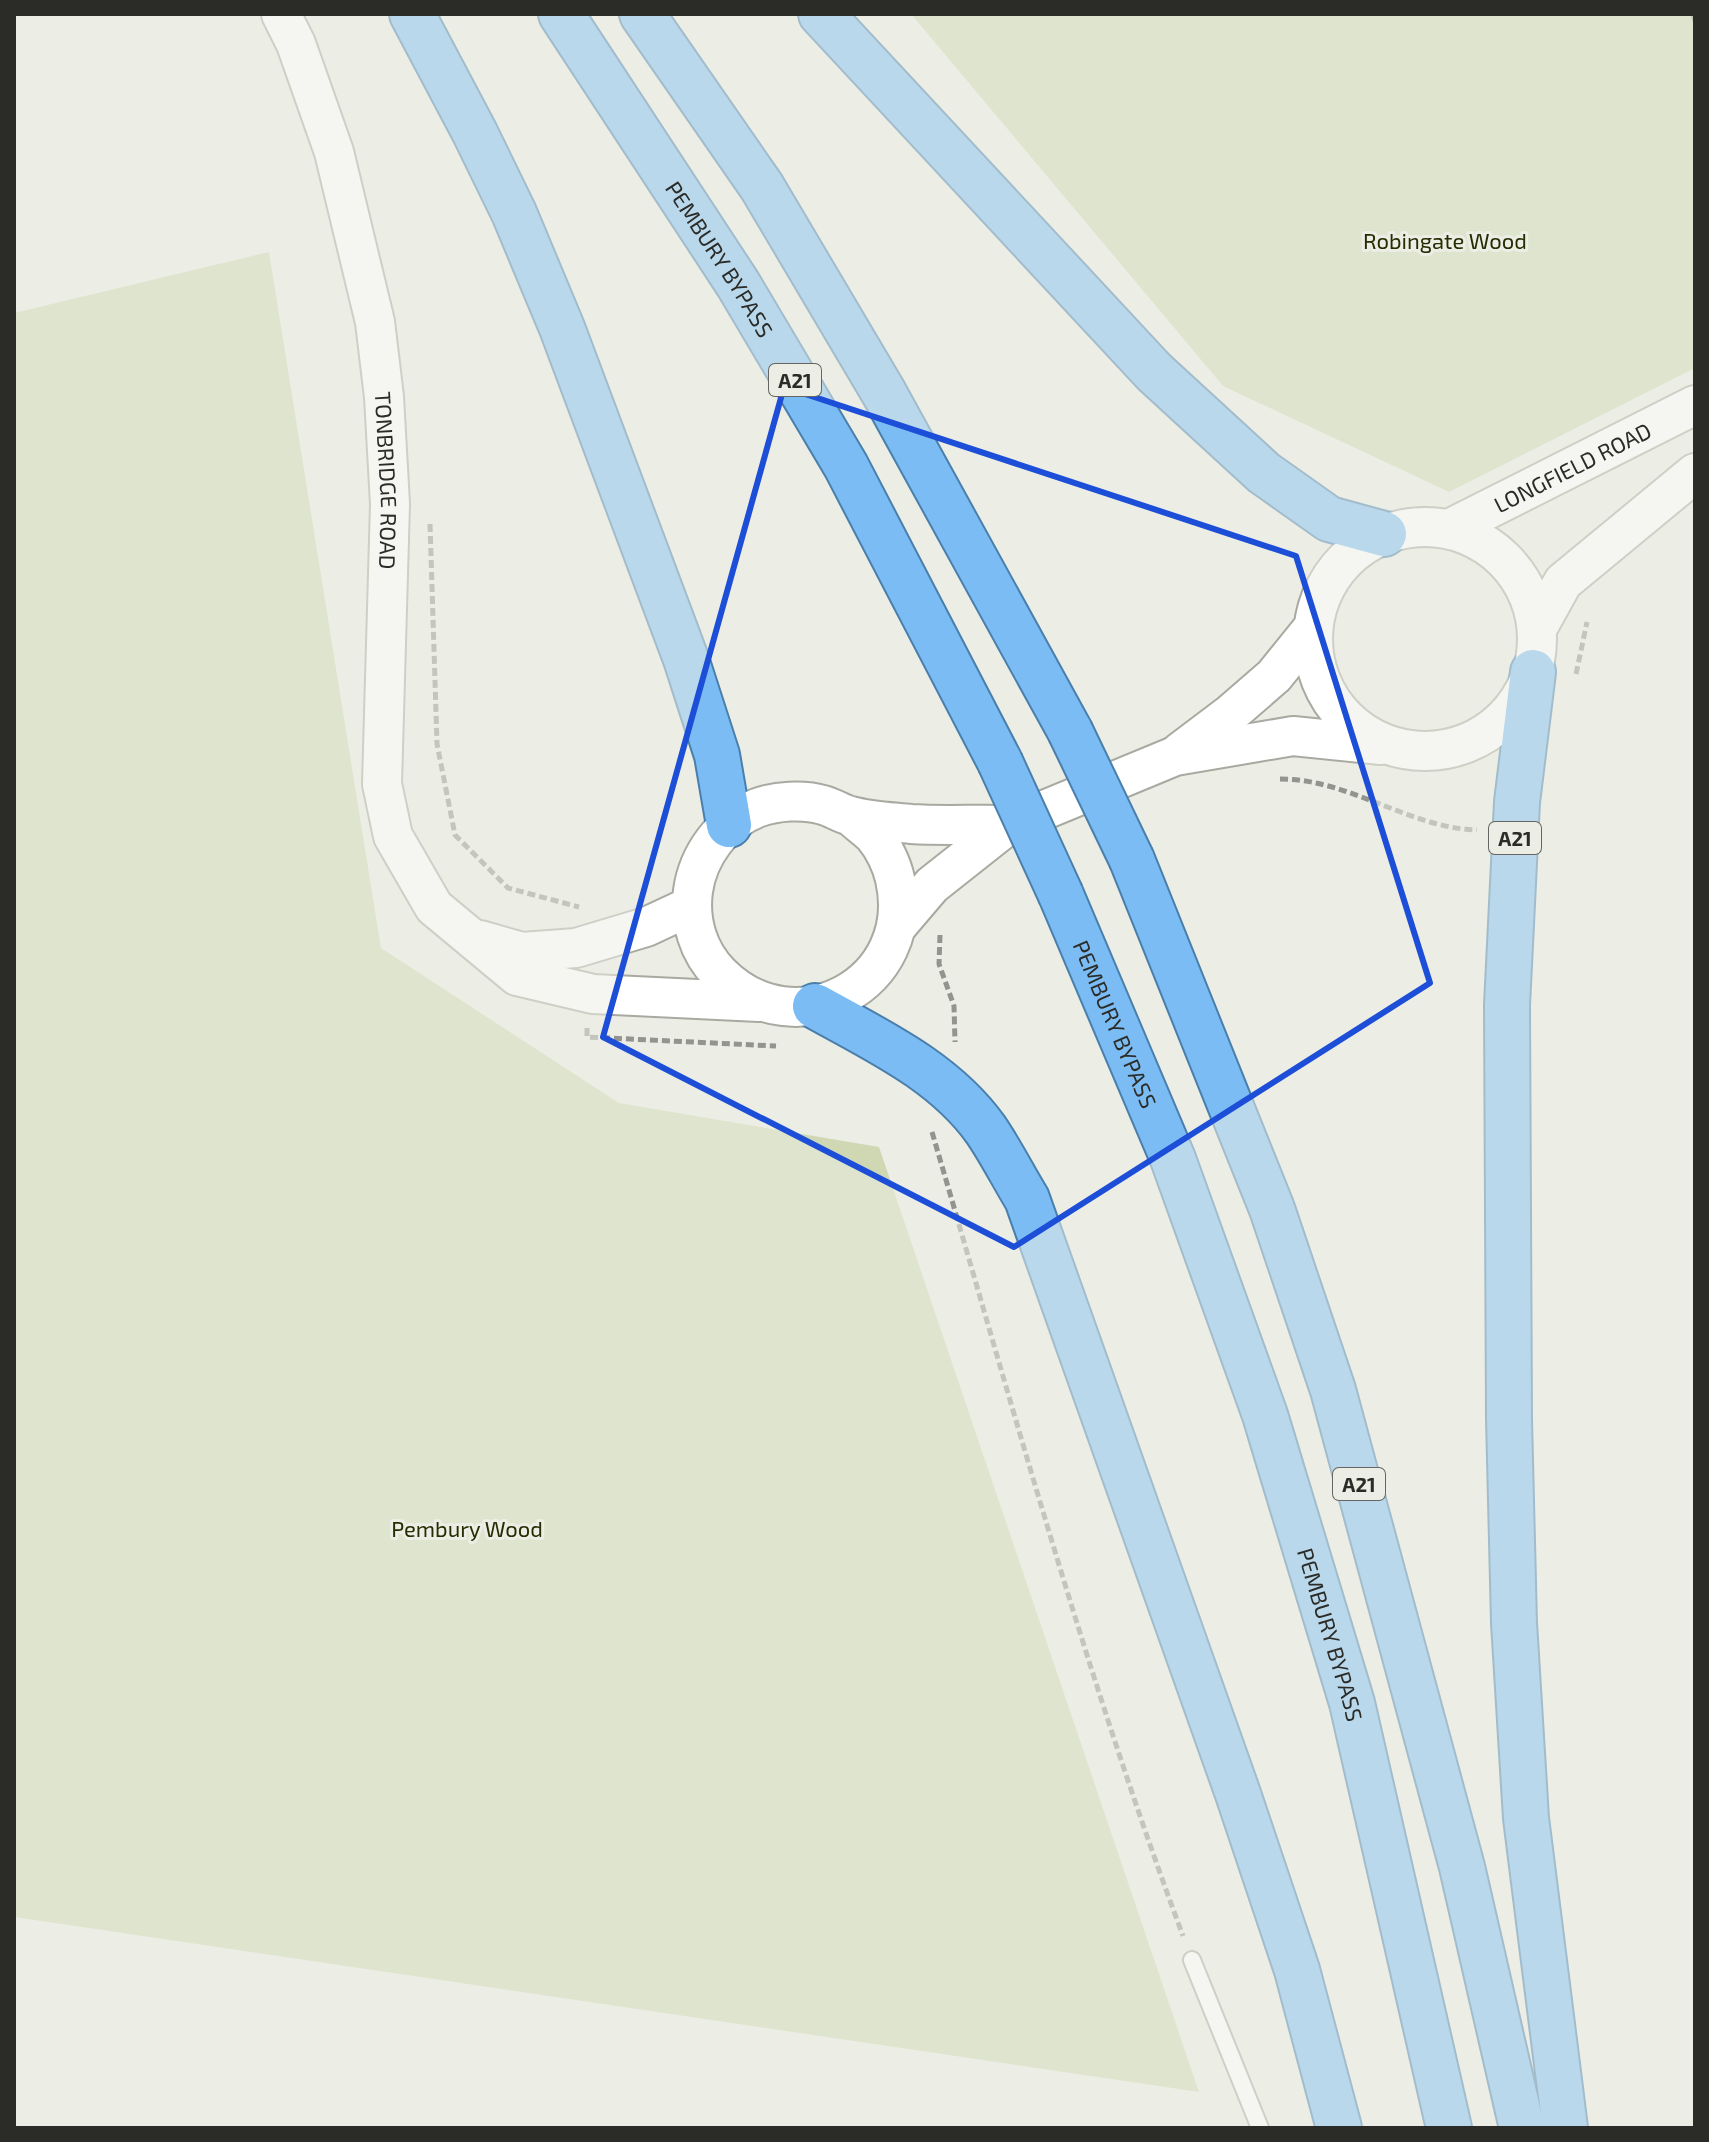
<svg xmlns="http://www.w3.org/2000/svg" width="1709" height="2142" font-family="'Exo 2',sans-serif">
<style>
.green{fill:#cfd7b3}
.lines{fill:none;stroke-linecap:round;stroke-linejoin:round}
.service-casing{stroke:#a8aaa1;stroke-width:20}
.tertiary-casing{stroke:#a8aaa1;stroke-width:42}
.trunk-casing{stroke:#4a7fab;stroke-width:48}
.path{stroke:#92948d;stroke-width:5;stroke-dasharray:8 4;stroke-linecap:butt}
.service{stroke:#fff;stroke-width:16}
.tertiary{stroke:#fff;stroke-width:38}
.trunk{stroke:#7bbcf4;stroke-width:44}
.trunk-bridge-casing{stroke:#4a7fab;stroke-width:48;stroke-linecap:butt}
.trunk-bridge{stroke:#7bbcf4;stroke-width:44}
.marked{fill:none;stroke:#1d4ed8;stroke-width:6;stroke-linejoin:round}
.labels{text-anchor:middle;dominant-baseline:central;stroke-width:6;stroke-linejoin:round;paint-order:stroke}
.shield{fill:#eceee5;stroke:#656661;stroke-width:2}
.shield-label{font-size:20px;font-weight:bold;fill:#2b2c28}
.park-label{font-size:22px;fill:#272d02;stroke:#eceee5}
.street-label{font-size:22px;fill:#2b2c28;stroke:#eceee5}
</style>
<rect width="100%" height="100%" fill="#eceee5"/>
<g class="green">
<polygon points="911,14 1695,14 1695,368 1449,492 1223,386"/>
<polygon points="269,252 381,948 619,1103 879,1147 1199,2092 14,1917 14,313"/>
</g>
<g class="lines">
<g class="service-casing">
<polyline id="service" points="1192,1960 1260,2128"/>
</g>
<g class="tertiary-casing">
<g id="tertiary">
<path id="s1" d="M281,14l15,30 38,108 41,170 9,75 6,107 -8,280 11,52 41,71 83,69 76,18 166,8"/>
<circle cx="1425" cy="639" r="112"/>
<path id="s2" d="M1449,529l246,-124"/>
<polyline points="1537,629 1563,582 1695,473"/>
<polyline points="1180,752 1229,715 1274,676 1312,629"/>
<path d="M851,816c7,7 16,13 23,20 10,12 18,29 21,43 24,105 -100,171 -175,95 -22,-22 -31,-53 -27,-83 5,-36 30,-70 64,-83 19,-7 46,-9 66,-3 9,2 18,9 28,11 18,5 41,6 60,8 32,2 65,0 97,1"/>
<polyline points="897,926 932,885 1008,825 1175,756 1293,736 1381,745"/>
<polyline points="480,940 522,952 576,948 646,927 691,906"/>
</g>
</g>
<g class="trunk-casing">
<g id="trunk">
<polyline points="412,14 475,133 514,213 562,328 686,659 717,755 729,825"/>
<path id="s3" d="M561,14l177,270 108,182 154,296"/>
<polyline points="642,14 762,187 884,393 1070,731"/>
<polyline points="821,14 1154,372 1264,473 1329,519 1384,534"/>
<polyline points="1533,672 1517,802 1507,1005 1509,1419 1514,1623 1526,1818 1565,2128"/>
<polyline points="1132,860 1272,1209 1333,1390 1462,1867 1522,2128"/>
<path id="s4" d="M1061,895l112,264 92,256 87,288 97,425"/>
<path d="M815,1006c61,34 129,65 171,124 15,22 27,46 41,69l211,595 59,176 42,158"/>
</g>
</g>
<g class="path">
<polyline points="1693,14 1695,21"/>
<polyline points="430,524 437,744 455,835 508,888 579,907"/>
<polyline points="1576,674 1587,622"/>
<path d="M1280,779c70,0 129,49 197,51"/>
<polyline points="940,935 939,964 954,1006 955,1042"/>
<polyline points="587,1028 587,1037 776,1046"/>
<path d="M932,1132c79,269 153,541 251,804"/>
</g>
<use href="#service" class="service"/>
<use href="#tertiary" class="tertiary"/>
<use href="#trunk" class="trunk"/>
<g class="trunk-bridge-casing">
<g id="trunk-bridge">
<polyline points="1070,731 1132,860"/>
<polyline points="1000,762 1061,895"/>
</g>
</g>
<use href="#trunk-bridge" class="trunk-bridge"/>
</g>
<path d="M0 0H1709V2142H0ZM784,387l512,169 134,427 -416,264 -411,-210z" fill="#eceee5" fill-opacity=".55" fill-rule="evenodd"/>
<path class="marked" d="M784,387l512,169 134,427 -416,264 -411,-210z"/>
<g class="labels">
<g class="shield">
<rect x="769" y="364" width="52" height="32" rx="6"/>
<rect x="1489" y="822" width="52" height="32" rx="6"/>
<rect x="1333" y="1468" width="52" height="32" rx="6"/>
</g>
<g class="shield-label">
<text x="795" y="380">A21</text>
<text x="1515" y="838">A21</text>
<text x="1359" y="1484">A21</text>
</g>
<g class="park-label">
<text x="1445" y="240">Robingate Wood</text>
<text x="467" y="1528">Pembury Wood</text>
</g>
<g class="street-label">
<text stroke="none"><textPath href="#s3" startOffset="292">PEMBURY BYPASS</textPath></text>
<text stroke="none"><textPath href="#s2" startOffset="138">LONGFIELD ROAD</textPath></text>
<text stroke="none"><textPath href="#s1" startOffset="482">TONBRIDGE ROAD</textPath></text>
<text stroke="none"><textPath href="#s4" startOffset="140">PEMBURY BYPASS</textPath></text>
<text stroke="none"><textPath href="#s4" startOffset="788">PEMBURY BYPASS</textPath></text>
</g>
</g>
<rect width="1709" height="2142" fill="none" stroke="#2b2c28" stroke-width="32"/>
</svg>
